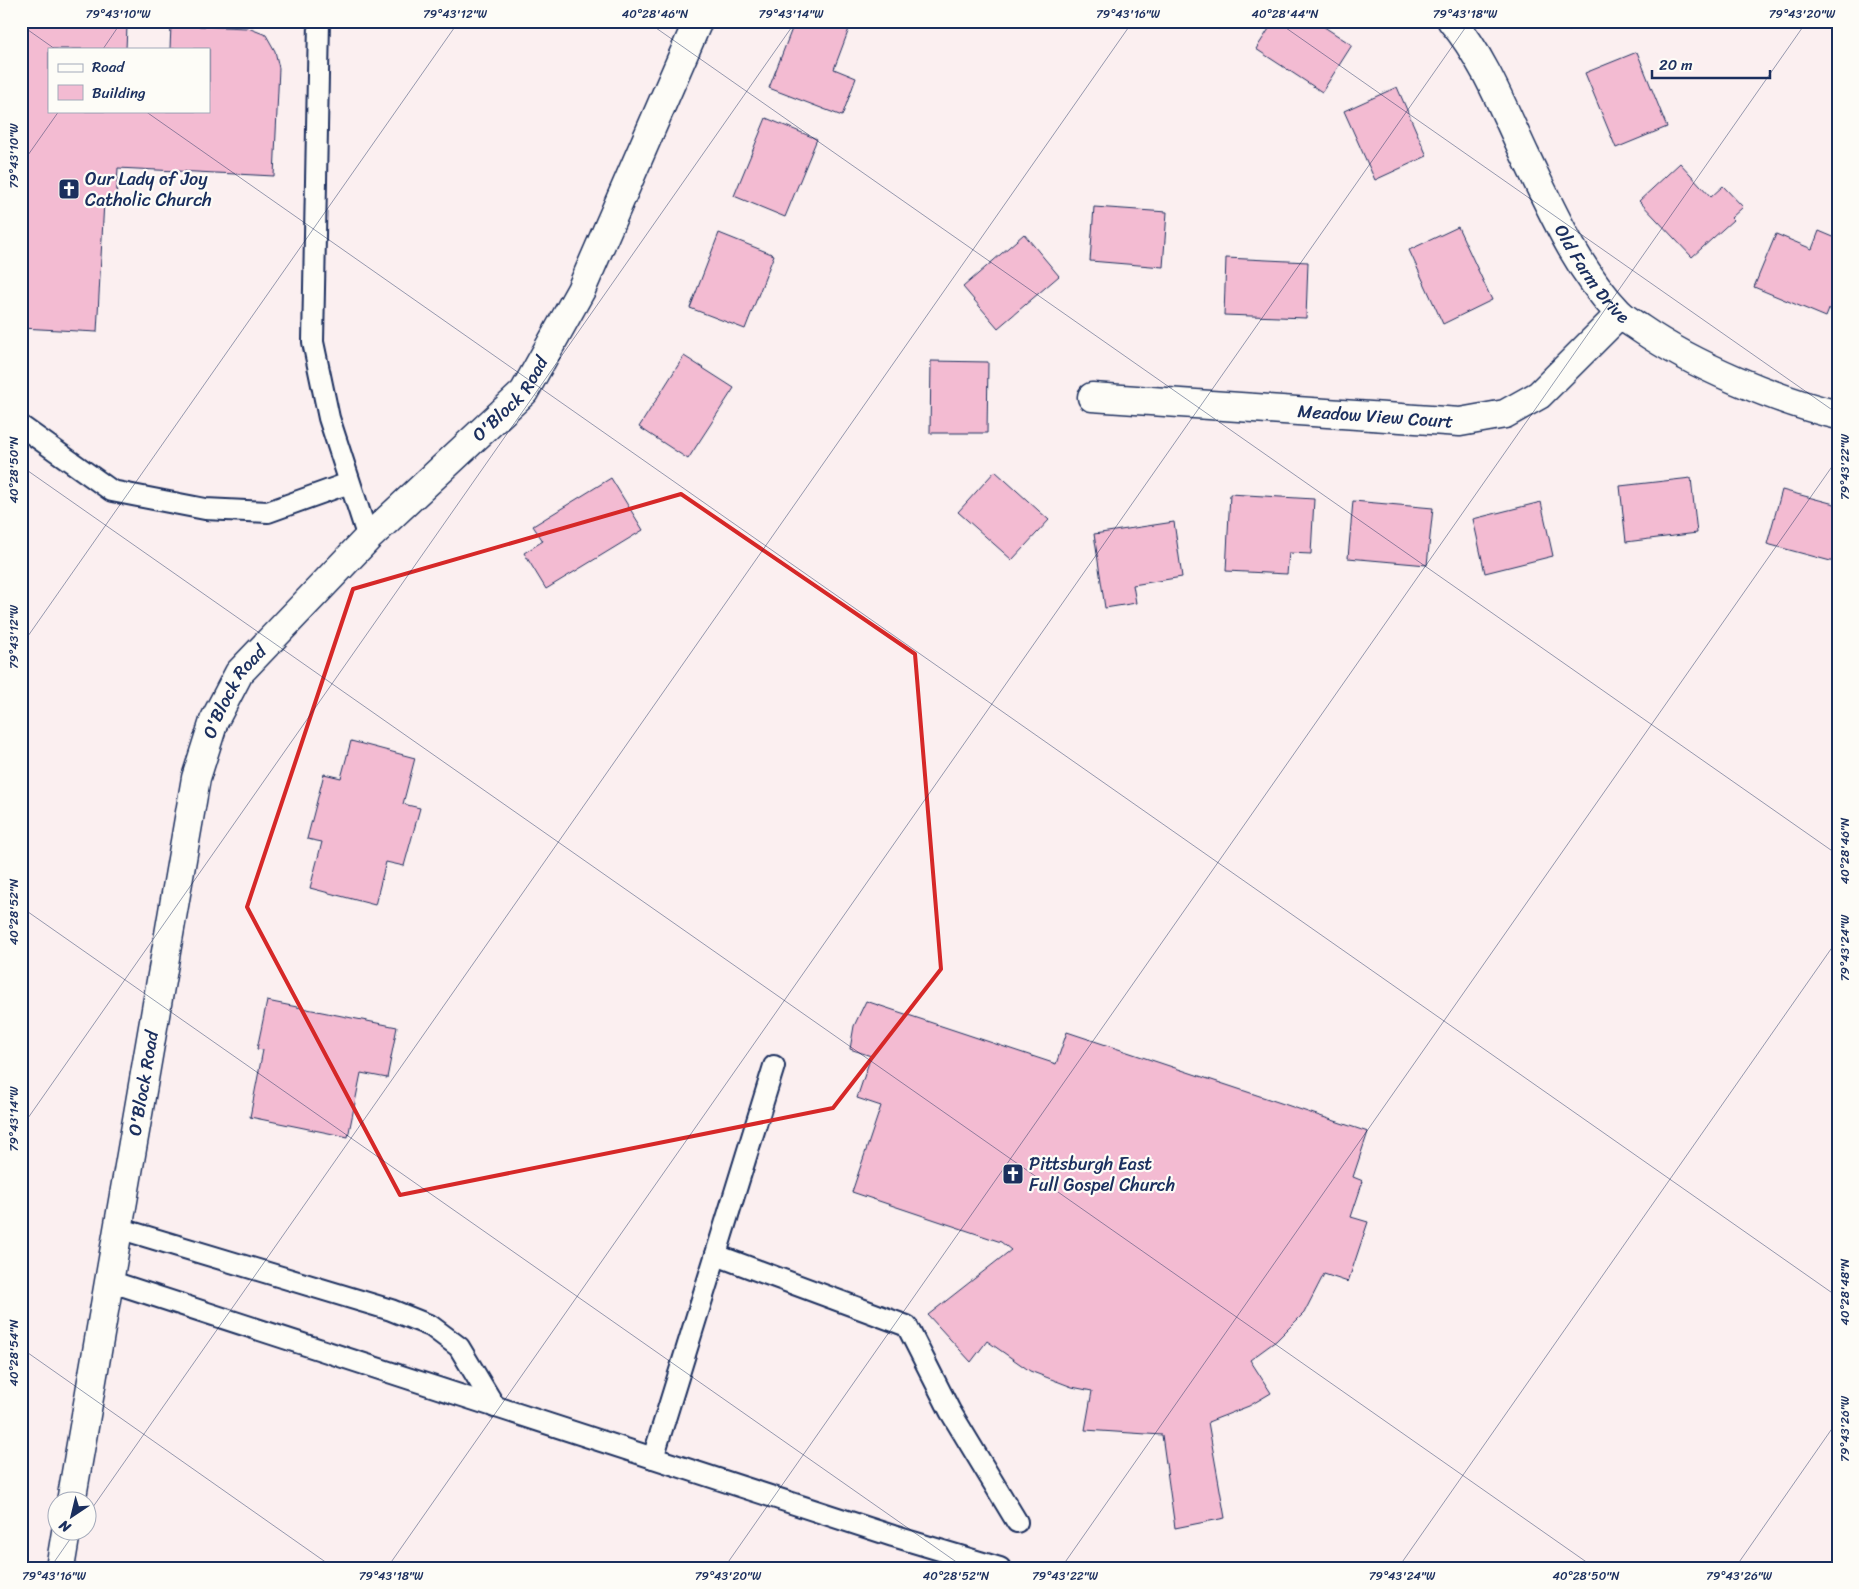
<svg xmlns="http://www.w3.org/2000/svg" width="1859" height="1589" font-family="Sriracha,sans-serif">
<style>
.building{fill:#f3bbd2;stroke:#1b2f5e}
.lines{fill:none;stroke-linecap:round;stroke-linejoin:round}
.lane-casing{stroke:#1b2f5e;stroke-width:24}
.street-casing{stroke:#1b2f5e;stroke-width:31}
.lane{stroke:#fdfcf7;stroke-width:20}
.street{stroke:#fdfcf7;stroke-width:28}
.marked{fill:none;stroke:#d62828;stroke-width:4;stroke-linejoin:round}
.ticks{fill:none;stroke:#1b2f5e;stroke-width:1;stroke-opacity:0.45}
.labels{text-anchor:middle;dominant-baseline:central;stroke-width:4.5;stroke-linejoin:round;paint-order:stroke}
.poi-label{font-size:18px;fill:#1b2f5e;stroke:#fdfcf7;text-anchor:start}
.street-label{font-size:18px;fill:#1b2f5e;stroke:#fdfcf7}
.neatline{fill:none;stroke:#1b2f5e;stroke-width:2}
.ticks-label{font-size:12px;text-anchor:middle;fill:#1b2f5e}
</style>
<rect width="100%" height="100%" fill="#fbeff0"/>
<filter id="ink" filterUnits="userSpaceOnUse"><feTurbulence type="fractalNoise" baseFrequency=".02" numOctaves="2"/><feDisplacementMap in="SourceGraphic" scale="10" xChannelSelector="R" yChannelSelector="G"/><feConvolveMatrix kernelMatrix="1 2 1 2 8 2 1 2 1" color-interpolation-filters="sRGB"/></filter>
<g filter="url(#ink)">
<g class="building">
<polygon points="795,21 828,21 849,29 834,69 856,78 842,116 769,88"/>
<polygon points="1206,21 1224,21 1219,29"/>
<polygon points="1274,21 1315,21 1352,45 1322,92 1256,49"/>
<polygon points="1564,21 1586,21 1569,31"/>
<polygon points="27,22 127,26 126,49 49,49 49,111 209,111 209,49 170,49 171,25 248,28 266,35 275,51 279,68 274,176 118,168 116,202 104,201 97,332 21,328 21,86 25,86"/>
<polygon points="1637,52 1667,127 1616,148 1585,73"/>
<polygon points="1397,87 1427,156 1375,180 1344,111"/>
<polygon points="766,118 817,139 785,217 734,196"/>
<polygon points="1680,163 1711,197 1723,186 1743,207 1731,218 1733,220 1692,257 1639,201"/>
<polygon points="1094,207 1167,212 1163,267 1090,261"/>
<polygon points="1458,227 1492,300 1443,324 1409,250"/>
<polygon points="1819,231 1838,239 1838,287 1826,317 1754,287 1776,234 1812,249"/>
<polygon points="719,233 774,255 745,329 690,308"/>
<polygon points="1024,234 1059,276 998,328 963,287"/>
<polygon points="1226,258 1308,262 1306,318 1224,315"/>
<polygon points="684,356 734,388 688,459 639,427"/>
<polygon points="931,361 988,362 987,433 930,433"/>
<polygon points="995,471 1049,520 1012,560 958,512"/>
<polygon points="611,478 643,530 546,589 524,553 543,541 533,526"/>
<polygon points="1691,478 1697,533 1626,542 1620,486"/>
<polygon points="1782,490 1838,505 1838,563 1767,544"/>
<polygon points="1230,494 1314,499 1311,554 1289,553 1287,574 1226,571"/>
<polygon points="1353,501 1433,508 1427,565 1348,558"/>
<polygon points="1541,502 1553,556 1485,573 1473,519"/>
<polygon points="1174,522 1182,577 1133,585 1136,603 1105,608 1094,534"/>
<polygon points="351,741 415,758 403,804 420,808 404,866 386,862 375,905 310,888 322,842 307,839 324,774 341,778"/>
<polygon points="267,1001 397,1027 387,1078 361,1073 348,1137 250,1117 263,1050 257,1049"/>
<polygon points="866,1001 1056,1064 1067,1032 1368,1132 1353,1177 1363,1181 1351,1217 1368,1222 1348,1282 1324,1274 1304,1313 1276,1341 1250,1360 1271,1393 1249,1406 1208,1422 1225,1518 1175,1528 1162,1435 1085,1430 1092,1391 1072,1387 1030,1371 987,1341 971,1362 928,1315 1011,1250 1001,1242 852,1192 881,1106 857,1098 871,1056 850,1049 854,1026"/>
</g>
<g class="lines">
<g class="lane-casing">
<g id="lane">
<polyline points="319,21 313,342 329,418 368,538"/>
<polyline points="21,426 112,491 205,509 268,512 349,483"/>
<polyline points="118,1228 391,1310 431,1326 459,1347 495,1407"/>
<polyline points="716,1255 907,1326 950,1411 1017,1522"/>
<polyline points="109,1281 893,1536 1000,1568"/>
<polyline points="653,1458 774,1066"/>
</g>
</g>
<g class="street-casing">
<g id="street">
<path id="s1" d="M1452,21c32,37 53,92 74,136 26,54 51,112 93,156 6,6 15,11 22,16 52,36 135,71 197,86"/>
<path id="s2" d="M1092,397l368,25 45,-8 34,-19 81,-81"/>
<path id="s3" d="M71,1502l125,-724 18,-57 25,-48 129,-135 156,-146 57,-102 117,-269"/>
<polyline points="60,1568 66,1532"/>
</g>
</g>
<use href="#lane" class="lane"/>
<use href="#street" class="street"/>
</g>
</g>
<path class="marked" d="M681,494l234,160 26,315 -108,139 -433,87 -153,-288 106,-318z"/>
<path class="ticks" d="M646,21l1192,834M1276,21l562,393M21,25l34,24M103,49l19,-28M145,111l1693,1186M21,165l38,-54M21,466l1574,1102M21,646l438,-625M21,907l944,661M21,1128l775,-1107M21,1348l313,220M88,1514l1045,-1493M50,1568l25,-36M387,1568l1083,-1547M724,1568l1083,-1547M1061,1568l777,-1110M1398,1568l440,-629M1735,1568l103,-148"/>
<defs>
<g id="church-square" transform="scale(1.125)"><rect x="-9" y="-9" width="18" height="18" rx="4" fill="#1b2f5e" stroke="#fdfcf7"/><path d="M-1.2-6h2.4v3.5h3.3v2.4h-3.3V6h-2.4V-.1h-3.3v-2.4h3.3Z" fill="#fff"/></g>
</defs>
<g fill-rule="evenodd">
<use href="#church-square" x="69" y="189"/>
<use href="#church-square" x="1013" y="1174"/>
</g>
<g class="labels">
<g class="poi-label">
<text x="85" y="179">Our Lady of Joy<tspan x="85" dy="21">Catholic Church</tspan></text>
<text x="1029" y="1164">Pittsburgh East<tspan x="1029" dy="21">Full Gospel Church</tspan></text>
</g>
<g class="street-label">
<text stroke="none"><textPath href="#s1" startOffset="290">Old Farm Drive</textPath></text>
<text stroke="none"><textPath href="#s3" startOffset="1235">O'Block Road</textPath></text>
<text stroke="none"><textPath href="#s2" startOffset="284">Meadow View Court</textPath></text>
<text stroke="none"><textPath href="#s3" startOffset="830">O'Block Road</textPath></text>
<text stroke="none"><textPath href="#s3" startOffset="425">O'Block Road</textPath></text>
</g>
</g>
<rect width="1859" height="1589" fill="none" stroke="#fdfcf7" stroke-width="55"/>
<rect x="48" y="48" width="162" height="65" fill="#fdfcf7" stroke="#a3aaba"/>
<rect x="58" y="64" width="25" height="8" fill="#fdfcf7" stroke="#a3aaba"/>
<text x="92" y="72" font-size="15" fill="#1b2f5e">Road</text>
<rect x="58" y="85" width="25" height="15" fill="#f3bbd2" stroke="#a3aaba"/>
<text x="92" y="98" font-size="15" fill="#1b2f5e">Building</text>
<g transform="translate(72 1516) rotate(215)"><circle r="24" fill="#fdfcf7" stroke="#a3aaba"/>
<path d="M0-4L9 19L0 12L-9 19Z" fill="#1b2f5e"/>
<text y="-8" font-size="14" font-weight="bold" text-anchor="middle" fill="#1b2f5e">N</text>
</g>
<path d="M1652 70v8h118v-8" fill="none" stroke="#1b2f5e" stroke-width="2.5"/>
<text x="1659" y="70" font-size="15" fill="#1b2f5e" stroke="#fdfcf7" stroke-width="4" paint-order="stroke">20 m</text>
<rect x="28" y="28" width="1804" height="1534" class="neatline"/>
<g class="ticks-label">
<text x="118" y="18">79°43'10"W</text>
<text x="455" y="18">79°43'12"W</text>
<text x="655" y="18">40°28'46"N</text>
<text x="791" y="18">79°43'14"W</text>
<text x="1128" y="18">79°43'16"W</text>
<text x="1285" y="18">40°28'44"N</text>
<text x="1465" y="18">79°43'18"W</text>
<text x="1802" y="18">79°43'20"W</text>
<text transform="translate(14 156) rotate(-90)" y="4">79°43'10"W</text>
<text transform="translate(1845 467) rotate(-90)" y="4">79°43'22"W</text>
<text transform="translate(14 470) rotate(-90)" y="4">40°28'50"N</text>
<text transform="translate(14 637) rotate(-90)" y="4">79°43'12"W</text>
<text transform="translate(1845 851) rotate(-90)" y="4">40°28'46"N</text>
<text transform="translate(14 912) rotate(-90)" y="4">40°28'52"N</text>
<text transform="translate(1845 948) rotate(-90)" y="4">79°43'24"W</text>
<text transform="translate(14 1119) rotate(-90)" y="4">79°43'14"W</text>
<text transform="translate(1845 1292) rotate(-90)" y="4">40°28'48"N</text>
<text transform="translate(14 1353) rotate(-90)" y="4">40°28'54"N</text>
<text transform="translate(1845 1429) rotate(-90)" y="4">79°43'26"W</text>
<text x="54" y="1580">79°43'16"W</text>
<text x="391" y="1580">79°43'18"W</text>
<text x="728" y="1580">79°43'20"W</text>
<text x="956" y="1580">40°28'52"N</text>
<text x="1065" y="1580">79°43'22"W</text>
<text x="1402" y="1580">79°43'24"W</text>
<text x="1586" y="1580">40°28'50"N</text>
<text x="1739" y="1580">79°43'26"W</text>
</g>
</svg>
